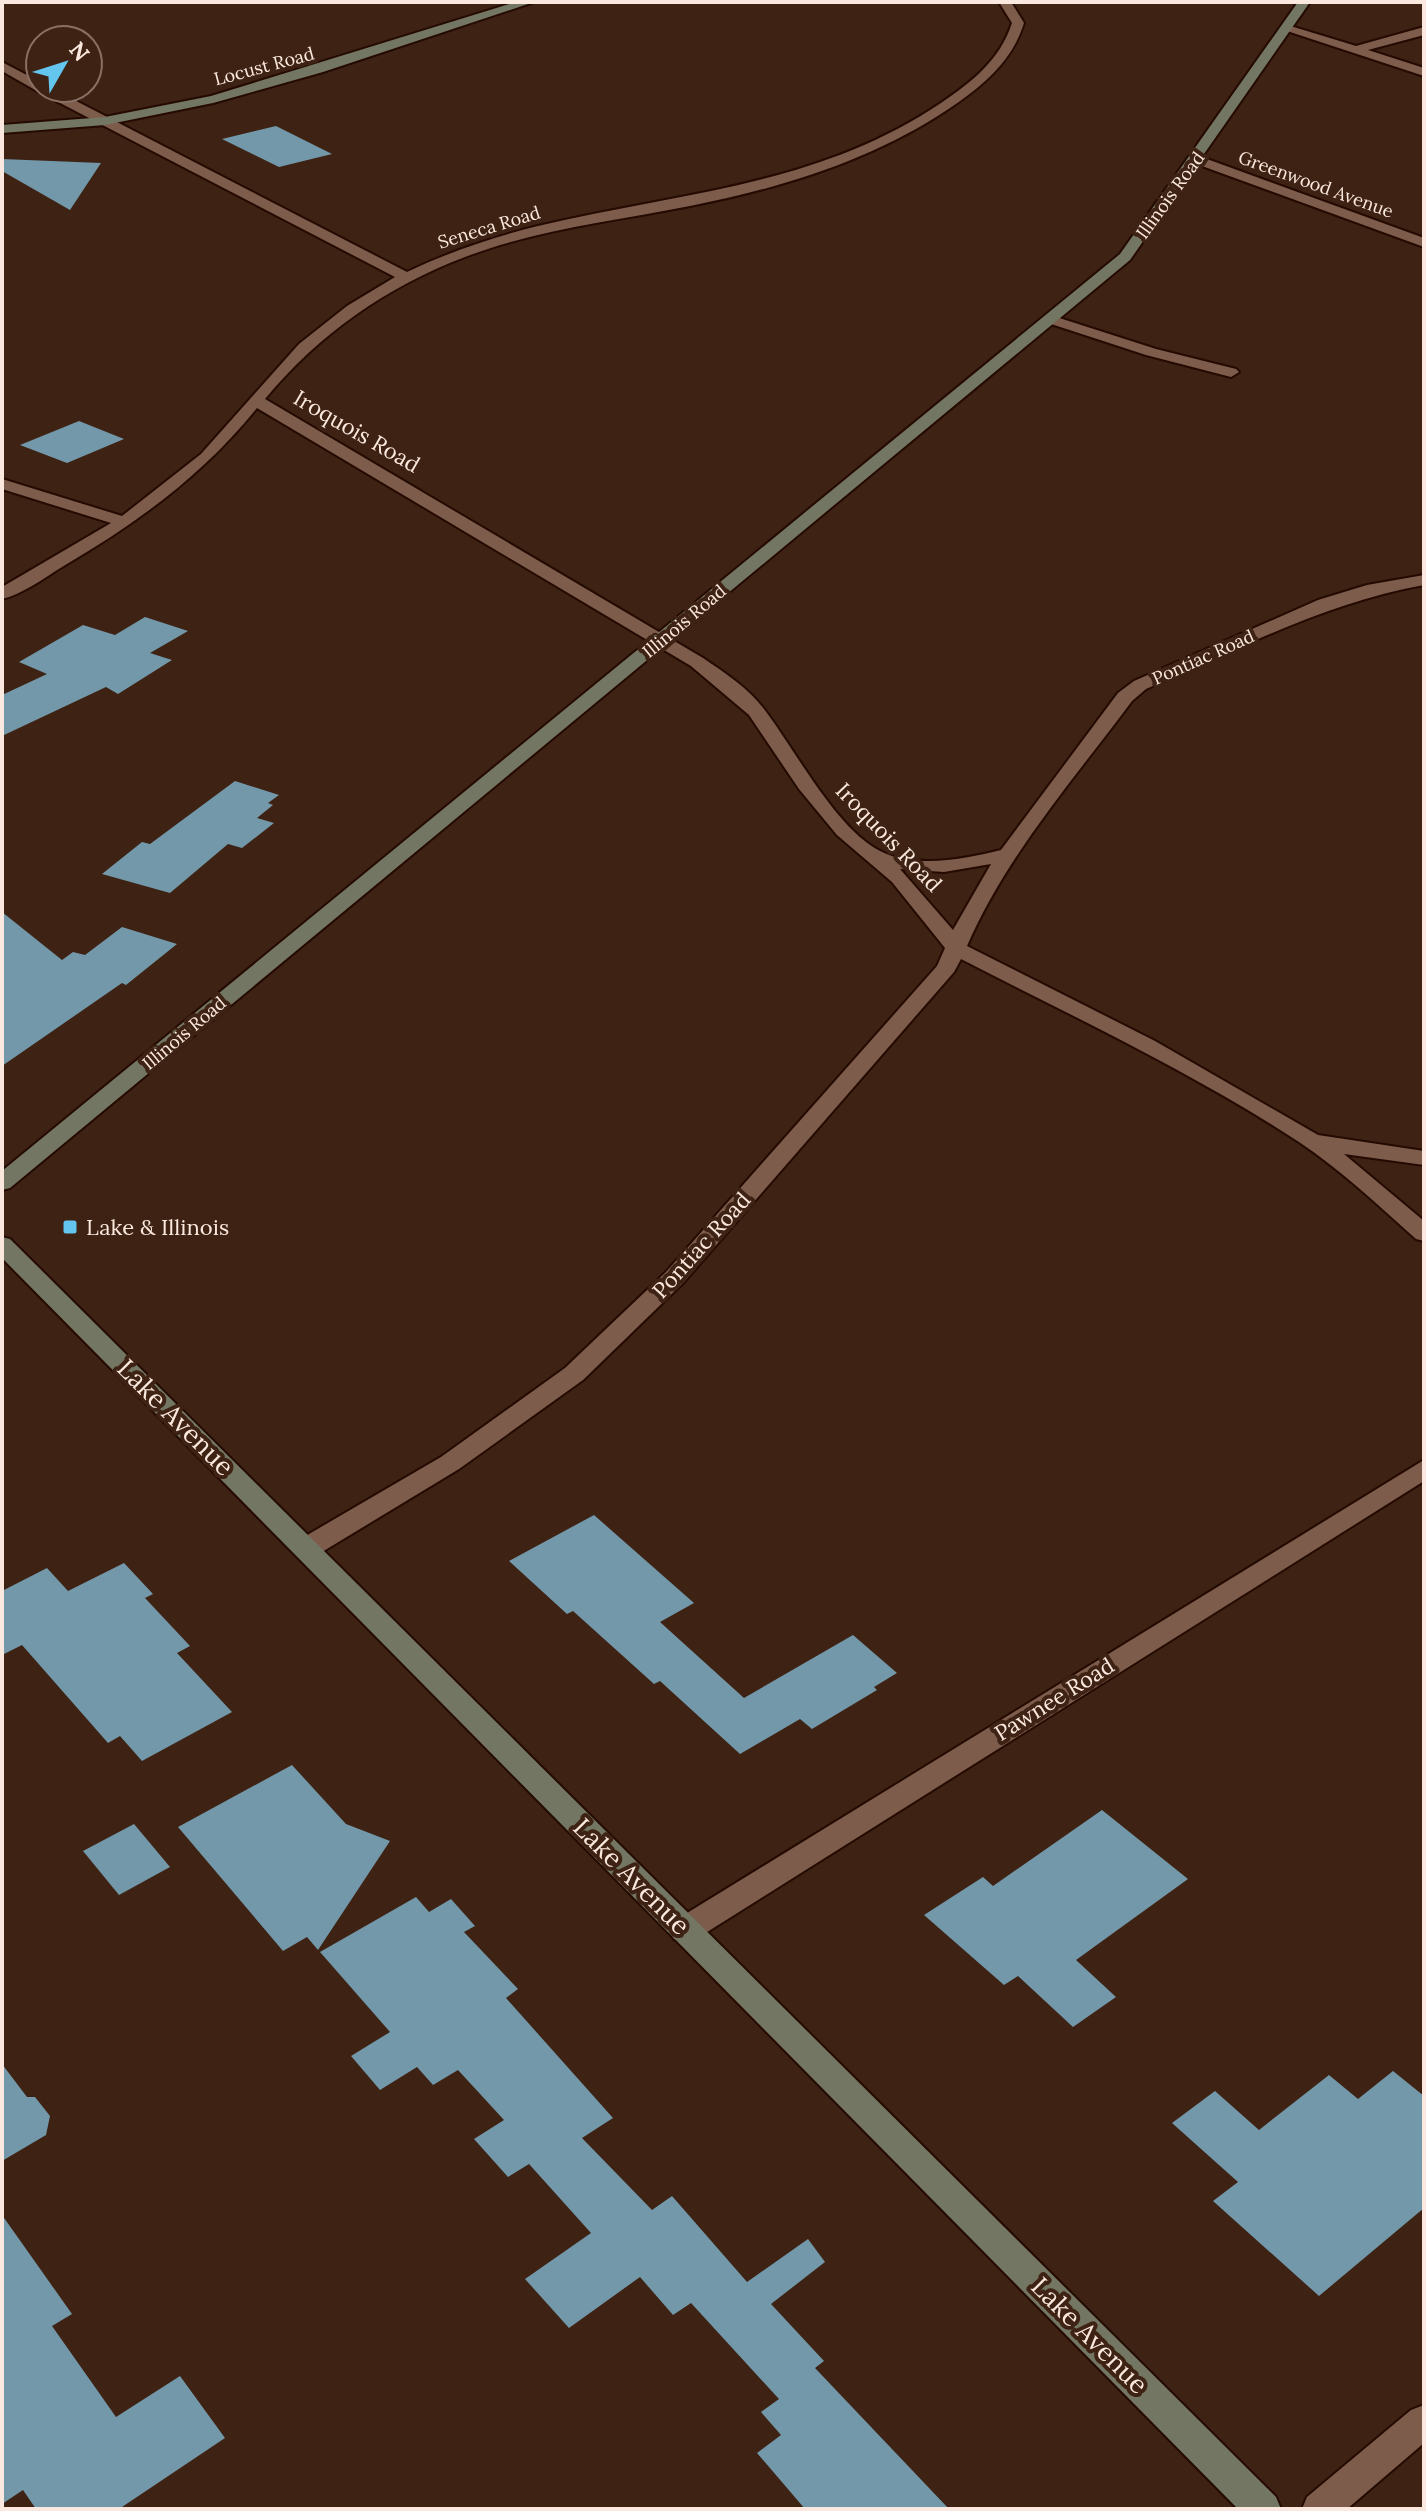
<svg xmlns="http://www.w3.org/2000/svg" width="1426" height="2511" font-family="Lora,serif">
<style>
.building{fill:#7298aa}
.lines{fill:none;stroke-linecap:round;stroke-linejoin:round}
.lane-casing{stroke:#240a00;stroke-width:4}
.street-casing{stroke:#240a00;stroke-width:4}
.secondary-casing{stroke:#240a00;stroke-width:4}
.lane{fill:#7d5c4c;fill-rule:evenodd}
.street{fill:#7d5c4c;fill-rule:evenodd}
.secondary{fill:#737662;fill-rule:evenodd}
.poi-dot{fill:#64c5ee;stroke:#3e2213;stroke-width:3}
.labels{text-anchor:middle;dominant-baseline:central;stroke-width:8;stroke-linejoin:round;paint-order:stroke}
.far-street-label{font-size:18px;fill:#fbe8de;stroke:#3e2213}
.street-label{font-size:22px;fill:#fbe8de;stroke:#3e2213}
.poi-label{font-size:22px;fill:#fbe8de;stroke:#3e2213;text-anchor:start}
.near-street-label{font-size:26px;fill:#fbe8de;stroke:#3e2213}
</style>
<rect width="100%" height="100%" fill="#3e2213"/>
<g class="building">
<polygon points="276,126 332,154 279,167 222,139"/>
<polygon points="2,159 101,163 70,210 2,171"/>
<polygon points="79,421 124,439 67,463 20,445"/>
<polygon points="145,617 188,631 150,653 172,660 118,694 106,687 2,736 2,695 47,674 19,662 83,625 115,635"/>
<polygon points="235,781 279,795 268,803 273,805 257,818 274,823 242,848 228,844 170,893 102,874 142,842 150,844"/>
<polygon points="2,912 62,960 73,952 85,955 122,927 177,944 126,985 122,983 2,1066"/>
<polygon points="594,1515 694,1603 660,1622 744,1698 853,1635 897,1673 874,1687 877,1690 812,1729 800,1719 740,1754 660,1681 654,1684 573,1611 567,1614 509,1561"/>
<polygon points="124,1563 153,1594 145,1598 190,1646 177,1653 232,1712 142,1761 120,1736 108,1743 22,1645 2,1655 2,1591 47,1568 68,1591"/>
<polygon points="292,1765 346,1824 390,1841 318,1950 307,1937 283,1951 178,1827"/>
<polygon points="1102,1810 1188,1879 1076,1960 1116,1997 1073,2027 1018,1976 1004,1985 924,1915 983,1877 993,1886"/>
<polygon points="134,1824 170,1867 119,1895 83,1851"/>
<polygon points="416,1897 429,1912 451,1899 475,1926 464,1932 518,1989 506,1998 613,2118 582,2138 652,2210 672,2196 747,2282 808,2239 825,2262 771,2304 824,2361 815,2368 949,2509 805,2509 757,2453 781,2435 761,2412 779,2399 691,2303 673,2315 640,2277 569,2328 525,2279 591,2233 529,2164 508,2177 474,2139 504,2120 458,2070 433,2085 417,2067 380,2090 351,2056 390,2032 320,1952"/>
<polygon points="2,2064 27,2097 35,2097 50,2116 46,2135 2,2161"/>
<polygon points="1393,2071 1424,2096 1424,2208 1319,2296 1213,2201 1238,2182 1172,2123 1215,2091 1259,2130 1329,2075 1358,2099"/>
<polygon points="2,2215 72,2314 52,2326 116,2417 180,2376 225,2438 119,2509 36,2509 23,2490 2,2504"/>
</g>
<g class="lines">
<g class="lane-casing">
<polygon id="lane" points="1050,315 1156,349 1236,369 1239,372 1231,377 1146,355 1045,322 1043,319"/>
</g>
<g class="street-casing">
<g id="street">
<path d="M999,2h12l13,21c-12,39 -42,63 -74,85 -77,52 -169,80 -260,98 -75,15 -152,23 -225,51 -79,30 -146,77 -200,142l438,259c22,15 45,30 61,51 30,39 72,120 116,142 35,18 85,8 121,-1l117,-157 16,-12 184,-81 49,-15 57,-10v10c-99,18 -186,64 -278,104l-14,12c-58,78 -126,155 -165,245l188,95 163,94 106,16v14l-80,-11 80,67v20l-8,-2c-38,-34 -75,-69 -117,-97 -107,-70 -225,-125 -338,-183l-7,13 -270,310 -101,98 -124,89 -142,86h-20l-3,-7 3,-7 144,-84 124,-89 101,-96 271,-306 8,-18 -53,-66 -55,-47 -38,-46 -50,-74 -58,-49 -434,-258c-55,68 -120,115 -195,159 -18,11 -39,27 -60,32v-12l109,-64 -109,-34v-10l120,37 79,-62 98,-110 48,-38 48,-29 -358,-186 -35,-20v-9l38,20v6h11l356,184c42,-20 86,-35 131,-46 141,-34 278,-39 403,-123 31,-21 59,-43 71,-80zM991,864l-38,66 -53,-61 44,3z"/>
<polygon points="1284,24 1356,46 1424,27 1424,35 1368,50 1424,68 1424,76 1284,30"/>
<polygon points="1196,155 1424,238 1424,247 1191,162 1189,159"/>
<polygon points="1424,1460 1424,1481 696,1939 685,1942 674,1939 670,1930 674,1921"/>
<polygon points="1424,2405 1424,2443 1347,2509 1302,2509 1307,2497 1411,2410"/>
</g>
</g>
<g class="secondary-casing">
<g id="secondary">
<polygon points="516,2 534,2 323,72 213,103 105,125 2,133 2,125 105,117 211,96"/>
<polygon points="1298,2 1310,2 1130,260 10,1188 2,1190 2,1171 1120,254"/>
<polygon points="2,1237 10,1239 1276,2497 1281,2509 1238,2509 2,1258"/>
</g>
</g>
<use href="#lane" class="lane"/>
<use href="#street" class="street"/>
<use href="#secondary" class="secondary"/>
</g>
<rect class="poi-dot" x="62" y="1219" width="16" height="16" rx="4"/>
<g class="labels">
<g class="far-street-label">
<text transform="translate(264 66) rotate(-15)">Locust Road</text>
<text transform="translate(1316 184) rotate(20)">Greenwood Avenue</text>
<text transform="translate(1170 195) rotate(-54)">Illinois Road</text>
<text transform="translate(489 227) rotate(-17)">Seneca Road</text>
<text transform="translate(684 621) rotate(-40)">Illinois Road</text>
<text transform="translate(1203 657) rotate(-24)">Pontiac Road</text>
<text transform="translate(184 1033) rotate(-40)">Illinois Road</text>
</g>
<g class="street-label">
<text transform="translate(357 431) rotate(30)">Iroquois Road</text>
<text transform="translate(889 837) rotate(46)">Iroquois Road</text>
<text transform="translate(701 1245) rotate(-48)">Pontiac Road</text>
<text transform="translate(1054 1699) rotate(-32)">Pawnee Road</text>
</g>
<g class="poi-label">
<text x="86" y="1227">Lake &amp; Illinois</text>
</g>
<g class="near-street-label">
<text transform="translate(176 1417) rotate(45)">Lake Avenue</text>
<text transform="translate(632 1876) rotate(45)">Lake Avenue</text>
<text transform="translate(1090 2335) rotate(45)">Lake Avenue</text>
</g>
</g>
<rect width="1426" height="2511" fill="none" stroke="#fbe8de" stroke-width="8"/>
<g transform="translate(64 64) rotate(51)"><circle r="38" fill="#3e2213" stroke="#8a7164" stroke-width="2"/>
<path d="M0-6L14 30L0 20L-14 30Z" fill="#64c5ee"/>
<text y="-12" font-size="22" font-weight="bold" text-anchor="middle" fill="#fbe8de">N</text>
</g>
</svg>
